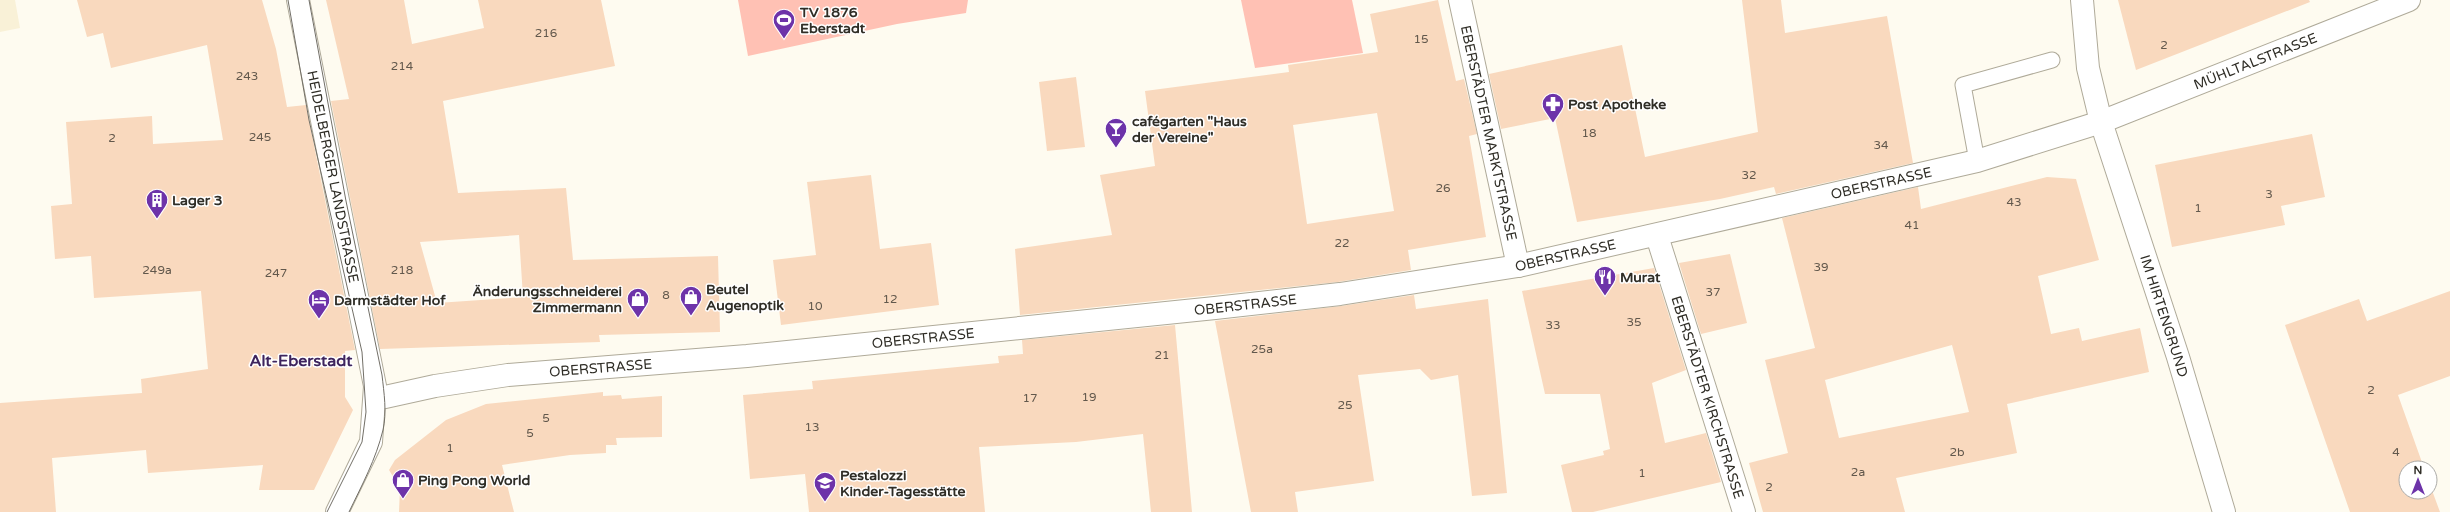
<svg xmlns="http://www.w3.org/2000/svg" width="2450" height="512" font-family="'Varela Round',sans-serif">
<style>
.built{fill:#f9f1d7}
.green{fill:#ffc1b4}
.building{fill:#f9d9be;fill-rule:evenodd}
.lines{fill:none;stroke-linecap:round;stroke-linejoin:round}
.service-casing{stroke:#afaa99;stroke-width:17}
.minor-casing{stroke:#afaa99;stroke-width:24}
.tertiary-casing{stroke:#afaa99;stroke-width:24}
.service{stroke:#fff;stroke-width:15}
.minor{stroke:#fff;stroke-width:22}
.tertiary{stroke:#fff;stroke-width:22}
.tram{stroke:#726f67;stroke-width:1}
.labels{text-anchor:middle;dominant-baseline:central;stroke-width:3;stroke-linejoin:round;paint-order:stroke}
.number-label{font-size:12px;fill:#62584c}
.poi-label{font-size:14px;font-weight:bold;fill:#2f2d26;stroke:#fff;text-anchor:start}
.street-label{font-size:14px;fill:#2f2d26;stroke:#fff}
.quarter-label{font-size:16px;font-weight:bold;fill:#3e245d;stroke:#fff}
</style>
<rect width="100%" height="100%" fill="#fefbf0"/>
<polygon class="built" points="0,0 15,0 20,28 0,32"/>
<g class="green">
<polygon points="738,0 968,0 966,13 897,24 748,56"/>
<polygon points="1241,0 1352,0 1363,53 1255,68"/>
</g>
<g class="building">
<polygon points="77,0 262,0 276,49 287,107 306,105 355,350 345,351 345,397 353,410 314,490 259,490 263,465 148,473 146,450 52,458 56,512 0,512 0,403 142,393 141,379 208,369 201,291 94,298 91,256 55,259 51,206 72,204 66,122 152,116 153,144 223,140 207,45 111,68 103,33 87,37"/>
<path d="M326,0h78l8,44 72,-16 -6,-28h123l14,66 -172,35 15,92 108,-5 7,72 145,-4 2,76 -121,3 1,7 -220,7 -49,-248 18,-2zM519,235l4,62 -86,6 -17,-61z"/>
<path d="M1438,0l18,81 8,-2 13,55 -8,2 17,101 -78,13 3,20 -73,12 -318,33 -5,-66 97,-14 -12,-60 55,-9 -10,-75 144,-19 -1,-7 90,-13 -8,-38zM1377,113l17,98 -87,13 -14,-99z"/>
<polygon points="1742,0 1781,0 1785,33 1887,16 1913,163 1776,194 1774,187 1720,199 1577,222 1555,118 1501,129 1489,74 1622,45 1645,157 1758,132"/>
<polygon points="2118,0 2309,0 2310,2 2136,70"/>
<polygon points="1076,77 1085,147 1047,151 1039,82"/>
<polygon points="2312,134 2325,197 2281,206 2285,225 2172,247 2155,165"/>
<polygon points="871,175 880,249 931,243 939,305 781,325 773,260 816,255 807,182"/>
<path d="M2047,177l29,2 23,81 -61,16 13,58 28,-6 3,13 58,-13 9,44 -142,32 10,49 -121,25 9,34h-142l-14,-49 39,-10 -23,-93 50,-12 -33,-130 136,-31 3,22zM1952,345l17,67 -130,26 -14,-58z"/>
<polygon points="1730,254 1747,323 1701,334 1679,263"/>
<polygon points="1654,268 1686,370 1652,383 1665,443 1706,433 1721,482 1593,512 1572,512 1561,465 1604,455 1603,451 1610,449 1600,394 1545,394 1522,291"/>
<polygon points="2450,291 2450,376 2398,395 2424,468 2406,468 2406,492 2430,492 2430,485 2440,512 2350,512 2285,325 2359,299 2367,321"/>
<polygon points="1414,295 1416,309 1488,299 1507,493 1472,496 1458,375 1431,380 1420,369 1358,375 1374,481 1295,492 1298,512 1251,512 1215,321 1341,306"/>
<polygon points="1175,325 1192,512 1151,512 1143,434 1076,442 979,447 985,512 809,512 805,474 750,479 743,395 813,389 812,381 999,363 998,356 1023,354 1022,340"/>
<polygon points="603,392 603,396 621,395 622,399 662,396 662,437 616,438 617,445 606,445 606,453 570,455 502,465 514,512 399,512 400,488 389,470 395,460 446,420 486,404"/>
</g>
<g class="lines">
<g class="service-casing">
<polyline id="service" points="1977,161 1963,85 2052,60"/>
</g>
<g class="minor-casing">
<g id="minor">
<path id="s1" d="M1460,0l58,266"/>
<polyline points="2082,0 2088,68 2101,122"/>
<path id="s2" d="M1657,236l87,276"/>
</g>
</g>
<g class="tertiary-casing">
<g id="tertiary">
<path id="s3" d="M298,0l77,386 -4,56 -34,70"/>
<path id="s4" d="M2101,122l77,235 46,155"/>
<path id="s5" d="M376,399l59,-13 73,-11 239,-19 468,-48 125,-14 178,-28 459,-105 124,-39 308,-122"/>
</g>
</g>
<use href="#service" class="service"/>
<use href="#minor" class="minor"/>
<use href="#tertiary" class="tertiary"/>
<g class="tram">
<polyline points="288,0 309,120 362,352 366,412 362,442 327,512"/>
<path d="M309,0l37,201 36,174c2,18 5,37 1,55 -7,29 -21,55 -34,82"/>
</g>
</g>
<defs>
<g id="stadium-pin" transform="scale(1.15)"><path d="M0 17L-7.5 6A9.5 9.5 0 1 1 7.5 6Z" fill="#6d33a9" stroke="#fff"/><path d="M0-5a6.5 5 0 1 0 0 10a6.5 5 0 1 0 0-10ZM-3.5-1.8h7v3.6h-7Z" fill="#fff"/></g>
<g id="pharmacy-pin" transform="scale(1.15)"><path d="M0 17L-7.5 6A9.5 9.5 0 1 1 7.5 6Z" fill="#6d33a9" stroke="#fff"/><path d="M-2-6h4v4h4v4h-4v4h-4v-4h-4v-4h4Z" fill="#fff"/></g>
<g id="bar-pin" transform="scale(1.15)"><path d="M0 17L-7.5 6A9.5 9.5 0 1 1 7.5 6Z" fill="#6d33a9" stroke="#fff"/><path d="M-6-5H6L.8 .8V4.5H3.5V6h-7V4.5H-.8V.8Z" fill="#fff"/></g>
<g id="building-pin" transform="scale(1.15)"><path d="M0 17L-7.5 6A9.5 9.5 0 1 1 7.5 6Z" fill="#6d33a9" stroke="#fff"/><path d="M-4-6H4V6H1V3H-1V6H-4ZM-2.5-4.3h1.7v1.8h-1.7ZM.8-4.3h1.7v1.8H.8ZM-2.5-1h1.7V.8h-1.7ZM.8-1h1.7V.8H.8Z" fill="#fff"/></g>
<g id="restaurant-pin" transform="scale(1.15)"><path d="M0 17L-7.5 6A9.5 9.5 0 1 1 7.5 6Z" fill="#6d33a9" stroke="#fff"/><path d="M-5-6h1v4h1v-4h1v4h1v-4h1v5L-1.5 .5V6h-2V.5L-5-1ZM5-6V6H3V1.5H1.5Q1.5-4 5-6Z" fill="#fff"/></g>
<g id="shop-pin" transform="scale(1.15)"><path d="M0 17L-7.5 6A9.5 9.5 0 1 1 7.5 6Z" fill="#6d33a9" stroke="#fff"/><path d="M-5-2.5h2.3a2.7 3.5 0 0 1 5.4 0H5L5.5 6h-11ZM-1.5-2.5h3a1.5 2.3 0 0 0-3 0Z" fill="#fff"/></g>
<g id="hotel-pin" transform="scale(1.15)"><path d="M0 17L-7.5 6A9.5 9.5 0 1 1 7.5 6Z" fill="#6d33a9" stroke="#fff"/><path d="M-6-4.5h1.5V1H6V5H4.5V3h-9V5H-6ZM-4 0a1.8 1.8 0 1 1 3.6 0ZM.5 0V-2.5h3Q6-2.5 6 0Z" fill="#fff"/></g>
<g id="school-pin" transform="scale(1.15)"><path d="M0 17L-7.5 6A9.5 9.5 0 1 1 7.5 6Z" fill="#6d33a9" stroke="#fff"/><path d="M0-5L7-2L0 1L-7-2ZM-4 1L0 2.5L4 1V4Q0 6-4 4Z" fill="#fff"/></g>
</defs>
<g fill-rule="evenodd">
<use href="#stadium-pin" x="784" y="20"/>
<use href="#pharmacy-pin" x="1553" y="104"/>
<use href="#bar-pin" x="1116" y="129"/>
<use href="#building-pin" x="157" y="200"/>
<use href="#restaurant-pin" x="1605" y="277"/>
<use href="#shop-pin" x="691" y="297"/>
<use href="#shop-pin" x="638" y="299"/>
<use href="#hotel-pin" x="319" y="300"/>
<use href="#shop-pin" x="403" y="480"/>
<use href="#school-pin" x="825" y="483"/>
</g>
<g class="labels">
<g class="number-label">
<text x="546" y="33">216</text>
<text x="1421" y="39">15</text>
<text x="2164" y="45">2</text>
<text x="402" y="66">214</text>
<text x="247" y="76">243</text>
<text x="1589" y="133">18</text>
<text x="260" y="137">245</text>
<text x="112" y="138">2</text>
<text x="1881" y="145">34</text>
<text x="1749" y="175">32</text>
<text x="1443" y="188">26</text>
<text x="2269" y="194">3</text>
<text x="2014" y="202">43</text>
<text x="2198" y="208">1</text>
<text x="1912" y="225">41</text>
<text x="1342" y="243">22</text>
<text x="1821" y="267">39</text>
<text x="157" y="270">249a</text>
<text x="402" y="270">218</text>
<text x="276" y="273">247</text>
<text x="1713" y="292">37</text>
<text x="666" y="295">8</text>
<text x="890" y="299">12</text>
<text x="815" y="306">10</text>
<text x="1634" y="322">35</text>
<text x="1553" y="325">33</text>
<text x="1262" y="349">25a</text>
<text x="1162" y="355">21</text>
<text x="2371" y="390">2</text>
<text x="1089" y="397">19</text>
<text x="1030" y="398">17</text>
<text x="1345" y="405">25</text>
<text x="546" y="418">5</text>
<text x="812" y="427">13</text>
<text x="530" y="433">5</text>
<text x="450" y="448">1</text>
<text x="1957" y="452">2b</text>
<text x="2396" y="452">4</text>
<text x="1858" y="472">2a</text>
<text x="1642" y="473">1</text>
<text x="1769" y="487">2</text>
</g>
<g class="poi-label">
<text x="800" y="12">TV 1876<tspan x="800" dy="16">Eberstadt</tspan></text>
<text x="1568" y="104">Post Apotheke</text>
<text x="1132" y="121">cafégarten "Haus<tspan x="1132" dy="16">der Vereine"</tspan></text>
<text x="172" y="200">Lager 3</text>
<text x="1620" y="277">Murat</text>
<text x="706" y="289">Beutel<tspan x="706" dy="16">Augenoptik</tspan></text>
<text x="622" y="291" text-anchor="end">Änderungsschneiderei<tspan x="622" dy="16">Zimmermann</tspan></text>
<text x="334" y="300">Darmstädter Hof</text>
<text x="840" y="475">Pestalozzi<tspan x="840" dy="16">Kinder-Tagesstätte</tspan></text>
<text x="418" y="480">Ping Pong World</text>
</g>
<g class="street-label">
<text stroke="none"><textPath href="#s5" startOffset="1917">MÜHLTALSTRASSE</textPath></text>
<text stroke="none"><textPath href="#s1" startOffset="136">EBERSTÄDTER MARKTSTRASSE</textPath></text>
<text stroke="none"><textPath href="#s3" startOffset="180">HEIDELBERGER LANDSTRASSE</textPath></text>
<text stroke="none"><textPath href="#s5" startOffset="1523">OBERSTRASSE</textPath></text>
<text stroke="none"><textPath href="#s5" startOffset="1199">OBERSTRASSE</textPath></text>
<text stroke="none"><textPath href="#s5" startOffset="875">OBERSTRASSE</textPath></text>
<text stroke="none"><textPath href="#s4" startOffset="204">IM HIRTENGRUND</textPath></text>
<text stroke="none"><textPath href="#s5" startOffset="551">OBERSTRASSE</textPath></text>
<text stroke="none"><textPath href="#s5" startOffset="227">OBERSTRASSE</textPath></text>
<text stroke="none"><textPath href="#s2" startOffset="169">EBERSTÄDTER KIRCHSTRASSE</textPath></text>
</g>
<g class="quarter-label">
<text x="301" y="361">Alt-Eberstadt</text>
</g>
</g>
<g transform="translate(2418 480)"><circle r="19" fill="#ffffff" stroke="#acaba8"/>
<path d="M0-3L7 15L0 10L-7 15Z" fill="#6d33a9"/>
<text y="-6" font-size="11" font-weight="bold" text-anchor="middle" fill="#2f2d26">N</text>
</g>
</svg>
